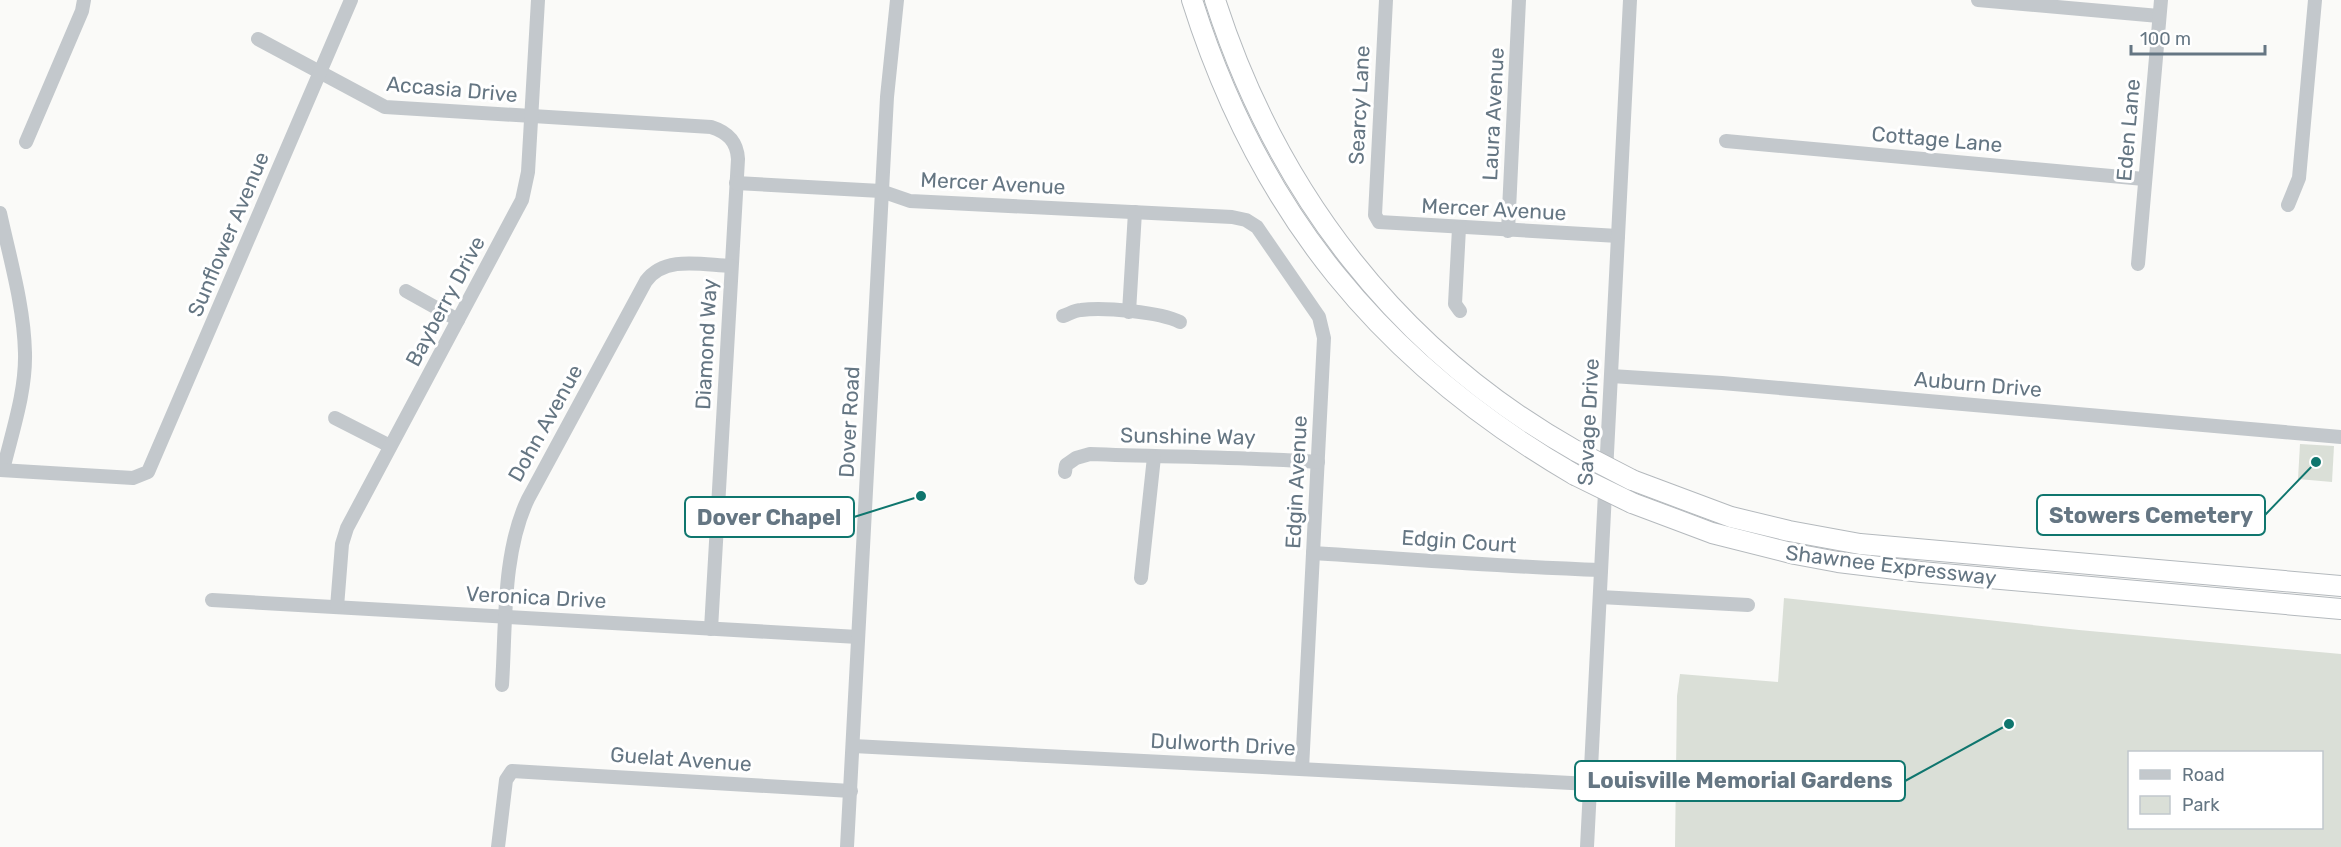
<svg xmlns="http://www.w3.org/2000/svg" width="2341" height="847" font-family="Rubik,sans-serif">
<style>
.green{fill:#dadfd7;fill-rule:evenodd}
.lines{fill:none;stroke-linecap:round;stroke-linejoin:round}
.highway-casing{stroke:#b4b9bd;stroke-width:22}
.minor{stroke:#c3c8cc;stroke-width:14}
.highway{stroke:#fff;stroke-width:20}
.highway-bridge-casing{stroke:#b4b9bd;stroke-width:22;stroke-linecap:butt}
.highway-bridge{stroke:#fff;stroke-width:20}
.labels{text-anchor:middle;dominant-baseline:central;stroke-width:6;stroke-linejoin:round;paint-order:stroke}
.street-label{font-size:21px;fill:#657683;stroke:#fff}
.leader{fill:none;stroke:#0f766e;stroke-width:2}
.callout-dot{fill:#0f766e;stroke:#fff;stroke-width:2}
.callout{fill:#fff;stroke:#0f766e;stroke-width:2}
.callout-label{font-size:22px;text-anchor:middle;font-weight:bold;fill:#657683}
</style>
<rect width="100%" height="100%" fill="#fafaf8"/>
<g class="green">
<polygon points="2300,444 2334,446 2332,482 2298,479"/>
<path d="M1784,598l295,32 262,24v193h-666l2,-151 3,-22 98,8zM2322,752v76h-192v-76z"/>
</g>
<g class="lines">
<g class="highway-casing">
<g id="highway">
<path d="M1192,0c67,213 190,363 383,475"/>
<path d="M1215,0c62,193 183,351 361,451"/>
<polyline points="1632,480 1731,517 1789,531 1860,544 2341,586"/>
<polyline points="1632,503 1712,533 1795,554 1838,562 1921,572 2341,609"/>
</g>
</g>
<g class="minor">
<polyline points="1386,0 1375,215 1379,222 1618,236"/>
<polyline points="1978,0 2159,16"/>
<path d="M258,39l127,68 326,20c16,5 26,14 27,32l-27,470"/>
<polyline points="1726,141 2144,179"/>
<polyline points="26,142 82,11 84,0"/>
<polyline points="736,183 881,191 910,201 1232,217 1246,220 1257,227 1319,317 1324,338 1302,769"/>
<polyline points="2288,205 2299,178 2315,0"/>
<path d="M0,213c10,46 24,93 25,140 1,39 -13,79 -22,117"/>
<polyline points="1459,228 1455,304 1460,311"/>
<polyline points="1508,231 1519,0"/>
<polyline points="2138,264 2161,0"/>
<polyline points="406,291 458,320"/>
<polyline points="1129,312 1135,212"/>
<path d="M1063,316c6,-2 12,-6 18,-6 23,-3 79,2 99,12"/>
<polyline points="1611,376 1722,383 2341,437"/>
<polyline points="335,418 390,446"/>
<polyline points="0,470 133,478 148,472 351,0"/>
<path d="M1065,472l1,-7 10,-7 14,-4c76,3 152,3 228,8"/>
<path d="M1313,553c96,6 192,14 288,17"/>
<polyline points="1141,578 1154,457"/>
<polyline points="1600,597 1748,605"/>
<polyline points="212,600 858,637"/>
<polyline points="337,607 342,544 347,528 522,200 528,172 538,0"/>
<path d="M502,685c4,-59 0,-132 26,-186l118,-218c19,-26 57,-16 85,-15"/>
<polyline points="853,746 1590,784"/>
<polyline points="498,847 506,780 512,771 851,791"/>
<polyline points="847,847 887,97 897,0"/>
<polyline points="1587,847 1630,0"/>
</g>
<use href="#highway" class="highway"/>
<g class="highway-bridge-casing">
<g id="highway-bridge">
<polyline points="1576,451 1632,480"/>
<polyline points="1575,475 1632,503"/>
</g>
</g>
<use href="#highway-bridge" class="highway-bridge"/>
</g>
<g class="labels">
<g class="street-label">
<text transform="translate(452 89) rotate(5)">Accasia Drive</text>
<text transform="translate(1359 105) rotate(-87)">Searcy Lane</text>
<text transform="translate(1493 114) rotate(-87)">Laura Avenue</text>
<text transform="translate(2128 130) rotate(-85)">Eden Lane</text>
<text transform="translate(1937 139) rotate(5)">Cottage Lane</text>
<text transform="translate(993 183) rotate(3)">Mercer Avenue</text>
<text transform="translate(1494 209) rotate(3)">Mercer Avenue</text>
<text transform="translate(228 234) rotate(-67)">Sunflower Avenue</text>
<text transform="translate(445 301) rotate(-62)">Bayberry Drive</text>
<text transform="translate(706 344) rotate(-87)">Diamond Way</text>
<text transform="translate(1978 384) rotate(5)">Auburn Drive</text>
<text transform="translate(849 422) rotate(-87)">Dover Road</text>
<text transform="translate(1588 422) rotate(-87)">Savage Drive</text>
<text transform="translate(545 423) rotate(-61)">Dohn Avenue</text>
<text transform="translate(1188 436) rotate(1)">Sunshine Way</text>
<text transform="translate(1296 482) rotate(-87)">Edgin Avenue</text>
<text transform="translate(1459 541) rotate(4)">Edgin Court</text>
<text transform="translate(1891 565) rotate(7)">Shawnee Expressway</text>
<text transform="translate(536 597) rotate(3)">Veronica Drive</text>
<text transform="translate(1223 744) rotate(3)">Dulworth Drive</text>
<text transform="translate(681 759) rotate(4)">Guelat Avenue</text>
</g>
</g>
<path class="leader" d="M2316 462L2265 515M921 496L854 517M2009 724L1905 781"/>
<g class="callout-dot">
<circle cx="2316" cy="462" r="6"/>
<circle cx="921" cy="496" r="6"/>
<circle cx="2009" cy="724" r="6"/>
</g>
<g class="callout">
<rect x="2037" y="495" width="228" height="40" rx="6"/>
<rect x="685" y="497" width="169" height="40" rx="6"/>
<rect x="1575" y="761" width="330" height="40" rx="6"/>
</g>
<g class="callout-label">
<text x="2151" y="523">Stowers Cemetery</text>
<text x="769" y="525">Dover Chapel</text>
<text x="1740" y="788">Louisville Memorial Gardens</text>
</g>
<rect x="2128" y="751" width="195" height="78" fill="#ffffff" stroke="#c1c8cd" stroke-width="1.5"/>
<rect x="2140" y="770" width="30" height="9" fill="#c3c8cc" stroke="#c1c8cd" stroke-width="1.5"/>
<text x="2182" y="781" font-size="18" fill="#657683">Road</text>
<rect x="2140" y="796" width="30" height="18" fill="#dadfd7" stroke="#c1c8cd" stroke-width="1.5"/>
<text x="2182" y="811" font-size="18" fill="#657683">Park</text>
<path d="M2131 45v9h134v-9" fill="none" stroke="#657683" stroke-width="3"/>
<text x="2140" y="45" font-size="18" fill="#657683" stroke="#ffffff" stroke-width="4.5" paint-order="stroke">100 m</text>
</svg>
